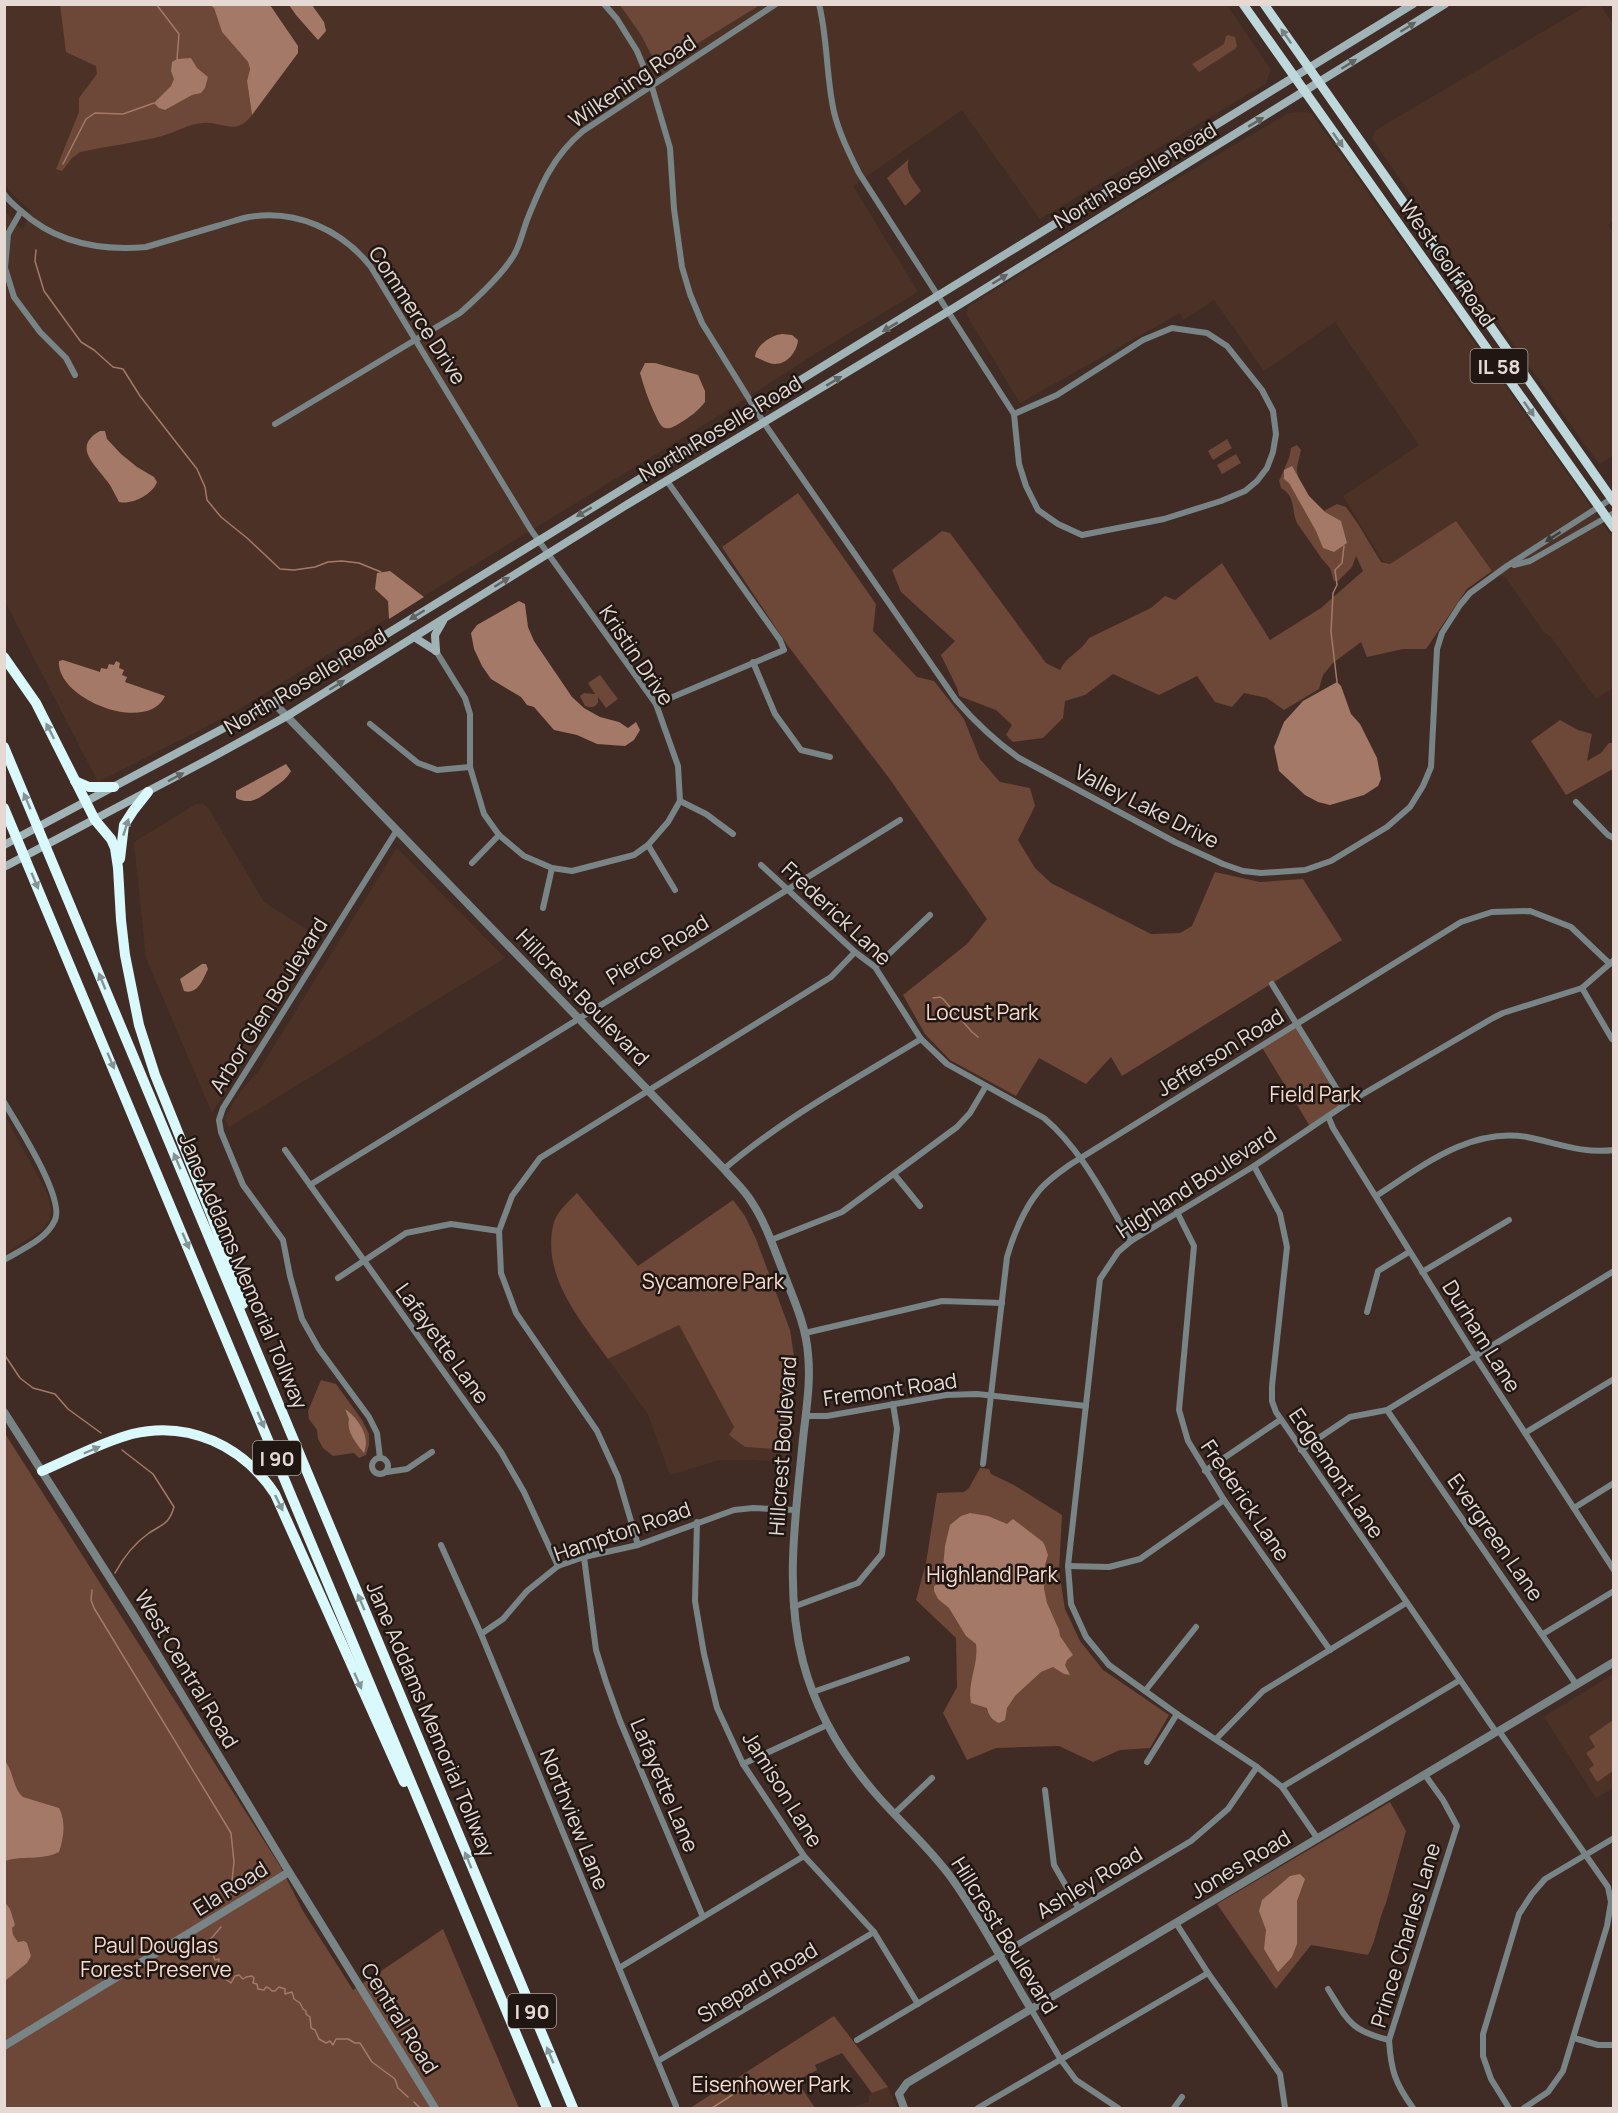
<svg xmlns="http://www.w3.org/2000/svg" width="1618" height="2113" font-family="Manrope,sans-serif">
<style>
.built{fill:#4c3226}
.green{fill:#6d4737}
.water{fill:#a47967}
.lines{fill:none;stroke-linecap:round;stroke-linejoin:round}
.stream{stroke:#a47967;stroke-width:1.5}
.minor{stroke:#788486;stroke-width:6}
.tertiary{stroke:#788486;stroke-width:8}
.secondary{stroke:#a0b3b6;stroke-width:8}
.primary{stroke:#bed8db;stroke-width:9}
.motorway{stroke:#daf9fd;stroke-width:10}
.oneway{fill:#606564}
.oneway2{fill:#778181}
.oneway3{fill:#3f3d3b}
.oneway4{fill:#869394}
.labels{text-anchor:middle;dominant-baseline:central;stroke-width:5;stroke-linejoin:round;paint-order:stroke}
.shield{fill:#201713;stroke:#ab9f9a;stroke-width:1.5}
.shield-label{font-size:20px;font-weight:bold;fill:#e6d9d4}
.street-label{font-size:21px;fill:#e6d9d4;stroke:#201713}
.park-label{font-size:21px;fill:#f9dcd0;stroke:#201713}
</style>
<rect width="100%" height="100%" fill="#402c24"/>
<g class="built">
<polygon points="5,5 1227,5 1271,70 1265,84 1040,219 962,110 853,186 918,292 821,350 723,413 229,715 98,782 5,602 4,210 23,230 30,210 9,191 5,184"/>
<polygon points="1588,5 1600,5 1614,26 1614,221 1608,225 1614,235 1614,455 1599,464 1485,304 1372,138 1376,130"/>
<polygon points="1303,112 1312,114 1613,538 1613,688 1596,699 1551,637 1543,631 1506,578 1492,571 1456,522 1390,564 1382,560 1343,496 1419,445 1335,322 1264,371 1214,300 1183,320 1180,313 1020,403 966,314 968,307 1119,213 1289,113"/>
<polygon points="202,803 208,808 264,902 318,937 212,1113 146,958 134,842 196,804"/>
<polygon points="397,848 505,958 229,1127 225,1119 233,1103 245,1086 258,1072"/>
<polygon points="5,1116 48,1195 51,1210 49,1220 43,1229 5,1254"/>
<polygon points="679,1324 745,1447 789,1450 788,1463 754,1460 719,1460 670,1475 648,1414 608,1359"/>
<polygon points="1613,1674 1613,1788 1596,1798 1544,1717"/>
<polygon points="888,2087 897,2108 850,2108 869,2102 869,2096 872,2093"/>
</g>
<g class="green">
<path d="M210,4l4,4 8,24 26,30 2,7 -3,12 5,34c-17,22 -29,6 -50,8 -14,1 -26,9 -40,13 -27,7 -55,10 -82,16l-8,6 -10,13 -6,-2 23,-57v-14l18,-24 -1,-8 -30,-14 -6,-47z"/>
<polygon points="620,5 760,5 661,66 656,64 641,35"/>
<polygon points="1228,35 1235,37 1237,46 1235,49 1199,72 1192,64 1224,44 1226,36"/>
<path d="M909,159c-5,12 6,22 12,32l-16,15 -18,-28z"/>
<polygon points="1227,439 1232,448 1213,460 1208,451"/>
<path d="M1297,445l4,5c-1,6 -4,14 -4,20 1,17 16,30 27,41l13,-7 9,3 12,17 23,38 9,2 66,-43 36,50 -25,18 -41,60h-23l-36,8 -6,-15 -28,21 -10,12 -4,14 -35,21 -17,-12 -23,-5 -12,14 -17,-5 -18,-26 -38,19 -46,-21 -28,21 -20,6 -2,17 -20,20 -30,4 -7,-7 6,-10 -16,-15 -37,-14 -2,-8 -16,-33 14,-14 -54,-49 -9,-22 50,-39 8,2 96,130 14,7c6,-14 21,-18 29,-32l62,-30 14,-12 10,4 47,-37 48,77 51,-32 42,-37 -7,-15 -4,11 -14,14h-4l-4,-13 -8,-9 -25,-36c-6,-13 -1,-27 -16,-35l-2,-7 10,-23 2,-10z"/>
<polygon points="1236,454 1241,463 1222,474 1217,465"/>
<polygon points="798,493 876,604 873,631 917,677 934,681 964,719 980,759 1000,782 1030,788 1035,806 1018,840 1035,868 1051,883 1151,934 1180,933 1192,926 1215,872 1260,882 1303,879 1342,940 1122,1076 1111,1057 1086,1084 1039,1058 1016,1096 950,1060 925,1034 903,995 967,944 987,919 889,778 788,646 722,547"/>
<path d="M600,675l18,24 -12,9 -8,-11v6c-4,5 -7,5 -13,3l-5,-10 4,-3 11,1 -7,-11z"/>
<polygon points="1560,720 1578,730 1592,734 1587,761 1601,753 1609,743 1613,743 1613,769 1566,795 1531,741"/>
<polygon points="1296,1025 1346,1104 1311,1128 1261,1046"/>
<path d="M577,1193l61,73 95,-66 12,16 11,23 34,91 4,26 -5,94 -44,-3 -16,-12 5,-8 -55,-102 -71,34c-27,-38 -66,-82 -55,-133 2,-13 15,-24 24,-33z"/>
<polygon points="321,1380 336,1384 362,1420 369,1434 369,1445 366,1455 359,1458 354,1453 333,1456 323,1448 318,1439 317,1430 309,1419 308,1411"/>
<polygon points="4,1432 280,1866 303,1911 353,1990 443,1929 519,2108 5,2108"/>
<polygon points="980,1468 989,1469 991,1474 1014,1485 1062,1515 1059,1571 1065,1609 1080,1641 1103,1670 1169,1715 1150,1748 1120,1750 1093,1762 1059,1746 996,1748 967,1760 943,1713 957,1687 956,1638 916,1600 926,1563 937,1493 964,1492 969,1488"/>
<polygon points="1613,1720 1613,1771 1597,1782 1589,1769 1594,1765 1586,1753 1595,1747 1589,1737"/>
<path d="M1390,1802l16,29 -20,72c-8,17 -9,36 -18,52l-57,-10 -35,44 -59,-85z"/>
<polygon points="834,2016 888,2087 872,2093 842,2053 815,2065 817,2070 797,2081 815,2108 690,2108"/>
</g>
<g class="water">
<polygon points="210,5 270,5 298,46 298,53 252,115 247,81 250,69 248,62 222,32 214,8"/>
<polygon points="289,5 312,5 324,22 326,31 318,40 296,15"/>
<polygon points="191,58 197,68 208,77 205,88 201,93 192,95 165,110 159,108 154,103 171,86 174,79 171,71 172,62 177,59"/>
<path d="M782,334l10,1 6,5c-1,11 -10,24 -23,24 -6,0 -14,-5 -20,-7 1,-11 16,-22 27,-23z"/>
<path d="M645,363h10l43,12 7,16v11c-7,9 -15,15 -25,21 -17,11 -19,4 -26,-11 -6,-13 -10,-25 -14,-39z"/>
<path d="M100,431h5l2,8 14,15 16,13 17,10 3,5c-5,13 -25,23 -38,20 -4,-7 -7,-15 -12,-21 -10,-15 -36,-34 -7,-50z"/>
<polygon points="1292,466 1309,496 1325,512 1341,521 1347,543 1334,552 1323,548 1316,531 1289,483 1284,479 1284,470"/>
<polygon points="390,571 424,597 389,619 388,601 375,589 377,573"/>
<polygon points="519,601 525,604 528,627 534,641 572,697 584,708 600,717 619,722 628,728 636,722 640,730 634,740 625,746 597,744 577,735 554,730 534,707 527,705 521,697 491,679 482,666 474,649 471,633 477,625"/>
<path d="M63,660l37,12 1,-4 6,1 2,-5 5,1 2,-4 4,2 -1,5 5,2 -2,5 5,2 -2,5 40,14c-18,39 -109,3 -106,-35z"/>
<polygon points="1337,682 1341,686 1351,714 1360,724 1377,758 1381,779 1378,786 1364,795 1330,805 1318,802 1305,795 1279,771 1274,747 1284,722 1303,701"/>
<path d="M286,764l5,7c-5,9 -11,12 -18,17 -12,9 -22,18 -37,10v-7z"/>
<path d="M202,964h4l2,5c-5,10 -10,26 -24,22l-4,-12z"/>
<path d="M345,1409c13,9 26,27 19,44 -8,-10 -18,-22 -15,-34z"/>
<path d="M970,1513l18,3 19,8 6,-5 30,23 2,4 3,9 -3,10 -1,24 3,14 12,27 1,6 13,19 -6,5 -2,5 5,10 -6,-1 -11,-7 -12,5 -26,24 -8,12 -2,12 -6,3c-6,-2 -11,-8 -12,-15l-16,-5c-4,-21 8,-39 5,-59l-10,-8 -17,-28 -11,-9 -4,-8v-5l8,-4 3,-6 -2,-8 2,-22 5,-21 11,-9z"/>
<path d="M5,1761c9,11 7,26 18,36l36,11c7,13 5,30 0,44 -18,9 -36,3 -54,9z"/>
<polygon points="1300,1874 1305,1879 1297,1901 1297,1944 1292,1957 1278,1972 1264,1949 1266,1930 1259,1911 1262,1900 1290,1876"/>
<polygon points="4,1901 10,1909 15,1925 12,1928 13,1935 18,1942 24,1941 27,1943 31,1956 27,1963 5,1981"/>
</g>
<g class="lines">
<g class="stream">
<polyline points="156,4 179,34 177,59"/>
<polyline points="63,164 86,119 95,113 123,114 154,103"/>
<polyline points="36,250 35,261 44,291 81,342 94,350 113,367 123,369 140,396 197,469 205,487 207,500 221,517 247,538 280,569 294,570 315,567 328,562 342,561 359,563 381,572"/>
<polyline points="1337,682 1331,632 1333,593 1337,585 1335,570 1342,563 1344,546"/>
<polyline points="933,998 940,997 943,999 972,1032 978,1037"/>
<polyline points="4,1354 20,1378 33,1388 55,1394 68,1409 101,1433"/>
<path d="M115,1573c8,-15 20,-30 34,-40 14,-9 20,-9 25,-26l-21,-33 -31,-24"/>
<polyline points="92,1590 91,1600 94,1608 231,1833 234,1862 230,1899"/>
<polyline points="221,1927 208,1942 215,1960 219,1959 218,1969 223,1973 224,1978 231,1983 235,1976 239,1975 243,1979 246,1977 252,1976 254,1978 253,1983 257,1984 258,1989 264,1990 266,1987 269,1988 272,1991 275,1991 279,1987 285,1989 285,1994 292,1992 294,1999 300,2003 303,2009 306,2011 306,2014 310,2017 311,2028 315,2030 319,2039 326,2043 330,2041 333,2045 336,2039 348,2039 355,2043 360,2043 372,2062 395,2079 398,2088 408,2097"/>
<polyline points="414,2102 420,2108"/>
<polyline points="712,2108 746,2086 764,2089"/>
</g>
<g class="minor">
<path d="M604,4l13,15 20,32 15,36 18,61 4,61 8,58 8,27 12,29 62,100 192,277c19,22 39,41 63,58l156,84 48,22 20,7 18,2 44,-3 26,-9 56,-34 23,-20 13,-21 8,-19 6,-118 5,-16 18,-28 10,-12 37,-27 104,-67"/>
<path d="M819,4c9,36 7,73 15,108 5,21 15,41 25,61l155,241 5,50 7,22 12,24 20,14 24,11 82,-16 57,-18 24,-10 12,-10 10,-13 6,-16 3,-18 -3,-23 -11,-21 -35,-44 -20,-13 -35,-5 -29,12 -86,55 -43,19"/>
<path d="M4,194c5,7 11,12 17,17 35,32 79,40 125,36 24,-7 48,-14 71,-21 11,-3 21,-7 32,-9 47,-8 93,13 122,50l160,263 125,174 22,62 2,35"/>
<polyline points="21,211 8,234 5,268 14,297 40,332 66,358 75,375"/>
<path d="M275,424l185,-111c17,-15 42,-38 54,-58 6,-10 9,-24 13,-35 14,-35 26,-64 56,-89l193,-127"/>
<polyline points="1514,565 1530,561 1614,513"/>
<polyline points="436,651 465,698 470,714 470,767 484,814 499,835 524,856 552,868 572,871 634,855 648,845 668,822 680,801"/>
<polyline points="753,662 775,714 801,750 830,757"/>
<polyline points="656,704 784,650 780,640 667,481"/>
<polyline points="370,724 418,763 437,770 470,767"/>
<polyline points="680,801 706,814 733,834"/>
<polyline points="1576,802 1608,835 1614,838"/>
<polyline points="648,845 675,890"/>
<polyline points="472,863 499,835"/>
<path d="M761,865l94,87 20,15 46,72 26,25 97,54c39,33 61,80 87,123"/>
<polyline points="543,908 552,868"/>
<polyline points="875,967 930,915"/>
<polyline points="1272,984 1346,1104"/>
<polyline points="1582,988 1612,1039"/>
<path d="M4,1102c13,22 61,96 51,118 -9,20 -33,29 -51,40"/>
<polyline points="1328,1116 1333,1128 1475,1356 1614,1570"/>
<polyline points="285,1150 501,1452 524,1492 558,1566"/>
<polyline points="1254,1166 1280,1214 1287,1247 1272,1386 1272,1401 1276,1412 1496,1732 1499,1731 1608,1887 1611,1902 1607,1926 1563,2071 1548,2092 1524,2108"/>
<path d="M724,1169c60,-51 130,-89 197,-130"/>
<polyline points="894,1174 920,1206"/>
<polyline points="310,1185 900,820"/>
<path d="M1376,1196c45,-29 94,-69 151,-59 30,6 55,17 87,13"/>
<polyline points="1177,1212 1194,1246 1179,1410 1188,1441 1224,1500 1330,1650"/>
<polyline points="771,1240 842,1212 957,1127 970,1113 986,1086"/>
<polyline points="1422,1272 1509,1220"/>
<polyline points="338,1278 406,1233 451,1224 499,1231"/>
<polyline points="1367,1312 1378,1271 1409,1252"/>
<polyline points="805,1333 942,1301 1002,1303"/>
<polyline points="1387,1410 1576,1684"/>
<polyline points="806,1416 827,1416 946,1395 977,1394 1086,1406"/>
<polyline points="1525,1433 1614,1379"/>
<polyline points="1301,1450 1350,1417 1387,1410 1614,1271"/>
<circle cx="380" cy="1466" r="8"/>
<polyline points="380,1458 377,1433 369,1417 319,1349 302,1319 290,1276 283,1240 243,1185 221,1132 219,1120 223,1108 397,830"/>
<path d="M983,1464l24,-207c6,-21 17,-48 31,-65 8,-11 22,-20 33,-28l390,-242 31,-10 38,-1 41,16 39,37"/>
<polyline points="1205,1471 1280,1420"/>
<polyline points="387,1472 407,1469 432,1452"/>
<polyline points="1574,1508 1614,1483"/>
<polyline points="697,1522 695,1601 704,1654 717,1708 743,1764 804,1856 874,1932 918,2004"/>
<polyline points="441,1545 481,1634 676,2106"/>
<polyline points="638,1545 618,1477 597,1431 516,1313 501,1273 499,1231 512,1196 540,1158 831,977 855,952"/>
<polyline points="584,1557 596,1650 606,1682 620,1721 703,1917"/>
<polyline points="1068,1566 1109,1567 1140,1559 1224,1500"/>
<polyline points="793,1607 858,1583 882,1554 897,1429 893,1404"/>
<polyline points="481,1634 503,1619 527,1591 558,1566 584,1557 638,1545 734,1510 753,1508 795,1510"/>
<polyline points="1543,1634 1614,1591"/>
<polyline points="1145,1691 1196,1627"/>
<polyline points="813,1692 907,1659"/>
<polyline points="1216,1739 1263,1691 1406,1603"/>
<polyline points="1147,1762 1177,1714"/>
<polyline points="743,1764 827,1725"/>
<polyline points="1282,1787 1460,1680"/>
<polyline points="1045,1790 1054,1865 1078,1907"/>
<polyline points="894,1814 932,1778"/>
<polyline points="1318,1839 1282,1787 1257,1767 1177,1714 1109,1665 1086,1637 1071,1604 1068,1566 1100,1279 1118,1252 1131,1241 1254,1166 1346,1104 1493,1018 1503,1013 1582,988 1614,960"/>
<polyline points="1176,1923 1208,1973 1280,2074 1285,2108"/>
<polyline points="619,1968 804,1856"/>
<path d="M1328,1989c20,32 23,42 61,51"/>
<polyline points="1031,2009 1061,2060 1076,2080 1118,2108"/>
<polyline points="1574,2038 1598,2045 1614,2045"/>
<polyline points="857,2040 1191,1841 1228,1809 1257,1767"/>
<polyline points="658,2061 874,1932"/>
<polyline points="978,2108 1208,1973"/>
<polyline points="1174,2108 1182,2097"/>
<path d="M1413,2108c-18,-25 -22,-37 -24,-68l68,-214 -14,-26 -18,-25"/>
<polyline points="1509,2108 1491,2079 1483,2056 1483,2034 1519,1914 1532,1894 1545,1879 1614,1838"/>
</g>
<g class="tertiary">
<path d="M273,702l451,467c9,11 20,20 27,32 15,22 23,48 33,73 10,26 22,52 24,80 3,28 -2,57 -5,85 -7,74 -19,150 0,223 13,49 39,93 72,131 24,28 53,53 75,83 30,41 54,89 81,133"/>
<polyline points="4,1412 138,1622 286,1867 435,2108"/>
<polyline points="1499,1731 1614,1662"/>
<polyline points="4,2046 289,1872"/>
<polyline points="904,2108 899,2094 907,2083 1496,1732"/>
</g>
<g class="secondary">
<polyline points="414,637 436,651"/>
<polyline points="436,651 435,635 443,621"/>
<polyline points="4,845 273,702 372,643 1413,4"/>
<polyline points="4,867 209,759 287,716 628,504 949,311 1445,4"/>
</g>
<g class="primary">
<polyline points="1243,4 1614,528"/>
<polyline points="1264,4 1614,502"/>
</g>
<g class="motorway">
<polyline points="4,657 36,703 95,820 111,839 115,848 118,868 121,920 125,955 139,1025 155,1075 212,1217 243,1304"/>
<polyline points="4,747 573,2108"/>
<polyline points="75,781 89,787 114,787"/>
<polyline points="4,808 547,2108"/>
<polyline points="120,859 124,825 133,811 148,792"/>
<path d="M42,1471c28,-12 60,-29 90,-37 57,-14 111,12 143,60l129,288"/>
</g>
</g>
<defs><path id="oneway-solid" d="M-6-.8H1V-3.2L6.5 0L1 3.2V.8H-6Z" transform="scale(1.5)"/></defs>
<g class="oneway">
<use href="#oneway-solid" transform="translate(1408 27) rotate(-32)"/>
<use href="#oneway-solid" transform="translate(1349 64) rotate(-32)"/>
<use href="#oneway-solid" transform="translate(1256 122) rotate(-31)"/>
<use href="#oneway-solid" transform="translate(1000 279) rotate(-32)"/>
<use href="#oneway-solid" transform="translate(890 327) rotate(149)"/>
<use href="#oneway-solid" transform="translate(834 381) rotate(-31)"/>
<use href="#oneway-solid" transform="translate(584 512) rotate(149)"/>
<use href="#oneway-solid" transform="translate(502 582) rotate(-32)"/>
<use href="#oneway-solid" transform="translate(417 615) rotate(148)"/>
<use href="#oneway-solid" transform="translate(337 685) rotate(-32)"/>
<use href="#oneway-solid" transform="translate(176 777) rotate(-28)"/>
</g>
<g class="oneway2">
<use href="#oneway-solid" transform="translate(1286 36) rotate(-125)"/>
<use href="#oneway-solid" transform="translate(1338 140) rotate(55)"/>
<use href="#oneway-solid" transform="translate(1529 409) rotate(55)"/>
</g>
<use class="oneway3" href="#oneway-solid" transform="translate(1553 537) rotate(147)"/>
<g class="oneway4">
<use href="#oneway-solid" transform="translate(50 731) rotate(-117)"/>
<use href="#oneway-solid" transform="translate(27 801) rotate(-113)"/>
<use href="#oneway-solid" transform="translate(126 827) rotate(-72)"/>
<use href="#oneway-solid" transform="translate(35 881) rotate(67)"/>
<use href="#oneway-solid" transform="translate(102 981) rotate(-112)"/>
<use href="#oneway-solid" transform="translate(111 1061) rotate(67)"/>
<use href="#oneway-solid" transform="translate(177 1161) rotate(-113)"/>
<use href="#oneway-solid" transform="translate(186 1241) rotate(67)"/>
<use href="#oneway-solid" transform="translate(261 1420) rotate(67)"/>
<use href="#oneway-solid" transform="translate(92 1450) rotate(-23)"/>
<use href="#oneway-solid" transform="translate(279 1503) rotate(64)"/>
<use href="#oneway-solid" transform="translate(361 1602) rotate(-113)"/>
<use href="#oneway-solid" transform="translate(358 1681) rotate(66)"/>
<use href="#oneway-solid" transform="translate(468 1860) rotate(-112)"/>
<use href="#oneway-solid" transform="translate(550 2055) rotate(-113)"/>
</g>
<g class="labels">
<g class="shield">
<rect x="1470.5" y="349" width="57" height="34" rx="4.5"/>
<rect x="253" y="1441" width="48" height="34" rx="4.5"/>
<rect x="508" y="1994" width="48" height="34" rx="4.5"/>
</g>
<g class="shield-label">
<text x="1499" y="366">IL 58</text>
<text x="277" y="1458">I 90</text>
<text x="532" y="2011">I 90</text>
</g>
<g class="street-label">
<text transform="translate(632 81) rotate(-34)">Wilkening Road</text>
<text transform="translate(1135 175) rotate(-31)">North Roselle Road</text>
<text transform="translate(1448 263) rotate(55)">West Golf Road</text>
<text transform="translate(418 315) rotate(57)">Commerce Drive</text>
<text transform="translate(720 428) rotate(-31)">North Roselle Road</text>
<text transform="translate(637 655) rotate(56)">Kristin Drive</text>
<text transform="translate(305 681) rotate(-31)">North Roselle Road</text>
<text transform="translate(1147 806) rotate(27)">Valley Lake Drive</text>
<text transform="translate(837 913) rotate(43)">Frederick Lane</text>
<text transform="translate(657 949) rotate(-31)">Pierce Road</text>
<text transform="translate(583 997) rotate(46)">Hillcrest Boulevard</text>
<text transform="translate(268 1005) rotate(-58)">Arbor Glen Boulevard</text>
<text transform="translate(1220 1052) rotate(-32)">Jefferson Road</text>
<text transform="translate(1196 1182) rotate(-33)">Highland Boulevard</text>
<text transform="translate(244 1271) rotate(67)">Jane Addams Memorial Tollway</text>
<text transform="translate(1482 1336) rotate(58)">Durham Lane</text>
<text transform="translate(443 1343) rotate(54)">Lafayette Lane</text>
<text transform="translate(890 1389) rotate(-8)">Fremont Road</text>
<text transform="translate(782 1446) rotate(-86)">Hillcrest Boulevard</text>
<text transform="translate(1337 1473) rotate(56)">Edgemont Lane</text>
<text transform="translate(1246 1500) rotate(56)">Frederick Lane</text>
<text transform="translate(622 1531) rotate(-19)">Hampton Road</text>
<text transform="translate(1496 1537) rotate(55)">Evergreen Lane</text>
<text transform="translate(187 1669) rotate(59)">West Central Road</text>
<text transform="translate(431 1719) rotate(67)">Jane Addams Memorial Tollway</text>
<text transform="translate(665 1785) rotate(67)">Lafayette Lane</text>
<text transform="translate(783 1789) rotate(58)">Jamison Lane</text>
<text transform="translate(575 1819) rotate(68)">Northview Lane</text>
<text transform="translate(1240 1864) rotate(-31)">Jones Road</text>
<text transform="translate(1089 1882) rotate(-31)">Ashley Road</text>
<text transform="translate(230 1888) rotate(-32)">Ela Road</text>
<text transform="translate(1005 1935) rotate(58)">Hillcrest Boulevard</text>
<text transform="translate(1405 1935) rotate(-73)">Prince Charles Lane</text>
<text transform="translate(757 1982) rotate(-31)">Shepard Road</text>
<text transform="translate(400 2018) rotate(58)">Central Road</text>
</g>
<g class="park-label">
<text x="982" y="1012">Locust Park</text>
<text x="1315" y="1094">Field Park</text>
<text x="713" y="1281">Sycamore Park</text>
<text x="992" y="1574">Highland Park</text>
<text x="156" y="1945">Paul Douglas<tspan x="156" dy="24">Forest Preserve</tspan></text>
<text x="771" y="2084">Eisenhower Park</text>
</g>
</g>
<rect width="1618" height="2113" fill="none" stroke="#e6d9d4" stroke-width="12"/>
</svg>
